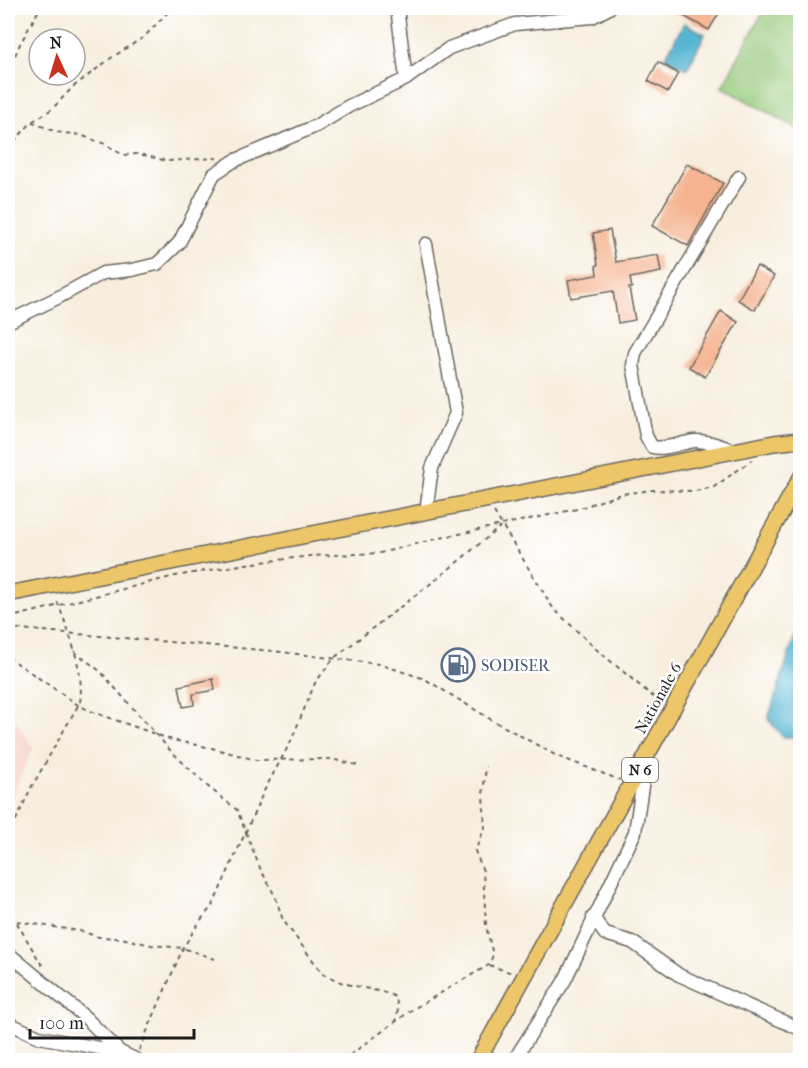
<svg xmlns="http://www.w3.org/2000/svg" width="808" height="1068" font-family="'IM FELL French Canon',serif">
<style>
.built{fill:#f7d0cb}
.green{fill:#94c778;stroke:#58724a;stroke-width:1.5}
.water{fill:#53b4d2;stroke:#386877;stroke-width:1.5}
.building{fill:#f5b38f}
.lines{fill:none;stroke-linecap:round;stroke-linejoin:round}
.minor-casing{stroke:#696660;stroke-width:15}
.major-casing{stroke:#696660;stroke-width:18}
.path{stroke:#696660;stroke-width:2;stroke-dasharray:4.5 4.5;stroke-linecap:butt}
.minor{stroke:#fff;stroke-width:12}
.major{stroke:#ecc669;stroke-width:15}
.labels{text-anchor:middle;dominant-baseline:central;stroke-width:5;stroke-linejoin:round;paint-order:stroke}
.shield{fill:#fff;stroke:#606060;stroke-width:1.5}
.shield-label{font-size:15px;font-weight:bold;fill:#1c1c1c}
.service-label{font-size:16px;fill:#4e5e75;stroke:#fff;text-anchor:start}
.street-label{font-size:16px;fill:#1c1c1c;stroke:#fff}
</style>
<rect width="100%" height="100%" fill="#fff"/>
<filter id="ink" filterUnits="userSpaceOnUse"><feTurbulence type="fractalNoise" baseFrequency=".0167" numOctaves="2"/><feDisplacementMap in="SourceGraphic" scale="12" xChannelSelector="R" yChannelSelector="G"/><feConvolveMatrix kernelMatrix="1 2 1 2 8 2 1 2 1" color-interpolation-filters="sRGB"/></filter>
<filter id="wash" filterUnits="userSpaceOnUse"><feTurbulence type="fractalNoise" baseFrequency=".008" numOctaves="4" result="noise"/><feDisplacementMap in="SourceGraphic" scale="24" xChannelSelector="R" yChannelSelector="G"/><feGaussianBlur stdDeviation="1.35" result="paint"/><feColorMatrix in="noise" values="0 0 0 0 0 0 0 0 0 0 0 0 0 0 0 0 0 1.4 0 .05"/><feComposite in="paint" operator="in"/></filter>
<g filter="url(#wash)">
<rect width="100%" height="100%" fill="#f7eede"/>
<polygon class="built" points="8,709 33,748 8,805"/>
<polygon class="green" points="765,8 800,8 800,130 722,87"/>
<g class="water">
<polygon points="684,23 705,34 687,69 665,58"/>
<polygon points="800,621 800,737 783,737 768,719"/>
</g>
<g id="blocks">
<g class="building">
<polygon points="681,8 722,8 709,30 678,13"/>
<polygon points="658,62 678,73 668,92 648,81"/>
<polygon points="687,164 723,183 688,246 652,226"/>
<polygon points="610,230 616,262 658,255 661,272 630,278 632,288 629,288 635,320 618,323 613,291 571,298 568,280 597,275 596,266 598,265 593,233"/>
<polygon points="757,266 774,276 755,310 738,300"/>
<polygon points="721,311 738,322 705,377 689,367"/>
<polygon points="213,679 215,690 193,694 194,705 183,707 179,686"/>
</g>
</g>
</g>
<g filter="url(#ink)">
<use href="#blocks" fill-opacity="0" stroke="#696660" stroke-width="1.5"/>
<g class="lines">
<g class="minor-casing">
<g id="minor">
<polyline points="397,8 406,79"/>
<polyline points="8,322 59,297 103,273 132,270 157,264 179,243 214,174 234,161 316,126 349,106 406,79 449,48 515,24 592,17 609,8"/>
<path d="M736,451c-13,-4 -28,-11 -42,-10 -14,2 -28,9 -42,6l-6,-11 -13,-71 2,-12 104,-176"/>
<polyline points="426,512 432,468 456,413 426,244"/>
<polyline points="593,917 605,934 632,942 679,975 800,1029"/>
<polyline points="8,953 86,1018 120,1052"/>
<polyline points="8,1023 39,1037 120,1052 137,1060"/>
<polyline points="514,1060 565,980 635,832 646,761"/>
</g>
</g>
<g class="major-casing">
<g id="major">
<polyline points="8,594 774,443 800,440"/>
<polyline points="478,1060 800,479"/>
</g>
</g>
<g class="path">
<polyline points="8,72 20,44 40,8"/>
<polyline points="32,122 56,132 80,135 105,144 123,155 139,154 167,161 217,158"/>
<polyline points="8,148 32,122 52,109 73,87 111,58 144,37 172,8"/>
<polyline points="494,512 553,608 596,649 662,704"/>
<polyline points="8,618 175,576 246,564 310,556 380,553 440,538 577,509 621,494 653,490 695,491 714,487 752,460"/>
<polyline points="8,628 273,651 379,664 425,679 492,720 557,756 620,780"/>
<polyline points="74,651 100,671 170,750 206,785 237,810 260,868 275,896 283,920 323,974 343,983 390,994 396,998 398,1009 396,1022"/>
<polyline points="8,657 78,705 93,712 172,740 212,748 256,760 331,759 361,766"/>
<path d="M8,837l23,-49 49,-86c5,-32 -13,-74 -24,-104"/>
<polyline points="8,920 80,931 99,937 121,938 151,945 183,948 218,960"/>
<polyline points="17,923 43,967"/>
<polyline points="489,965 512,973"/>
<polyline points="139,1050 183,948 200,921 213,905 264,791 291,741 315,683 334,658 438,578 500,527"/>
<polyline points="343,1060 413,1009 489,965 493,955 486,926 483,871 475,851 485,827 483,795 486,766"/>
</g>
<use href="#minor" class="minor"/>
<use href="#major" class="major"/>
</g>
</g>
<defs>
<g id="fuel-ring" transform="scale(1.725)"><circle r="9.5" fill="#fff" stroke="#5c6f8a" stroke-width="1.5"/><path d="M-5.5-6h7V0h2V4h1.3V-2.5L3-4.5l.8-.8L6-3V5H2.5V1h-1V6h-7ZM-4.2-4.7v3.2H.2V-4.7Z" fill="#5c6f8a"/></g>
</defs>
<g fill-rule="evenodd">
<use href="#fuel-ring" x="458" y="665"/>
</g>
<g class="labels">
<rect class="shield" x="622" y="758" width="36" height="24" rx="4.5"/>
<g class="shield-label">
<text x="640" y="770">N 6</text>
</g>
<g class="service-label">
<text x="481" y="665">SODISER</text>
</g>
<g class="street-label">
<text transform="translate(658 698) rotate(-61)">Nationale 6</text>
</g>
</g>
<rect width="808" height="1068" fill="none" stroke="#fff" stroke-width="30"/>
<g transform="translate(57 57) rotate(356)"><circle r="28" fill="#ffffff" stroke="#a4a4a4" stroke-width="1.5"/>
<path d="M0-4.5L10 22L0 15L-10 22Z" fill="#c8321e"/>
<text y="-9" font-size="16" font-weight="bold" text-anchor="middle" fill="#1c1c1c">N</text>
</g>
<path d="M30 1029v9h164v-9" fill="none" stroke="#1c1c1c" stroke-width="3"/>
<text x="39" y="1029" font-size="18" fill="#1c1c1c" stroke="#ffffff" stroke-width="4.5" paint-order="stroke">100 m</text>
</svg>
